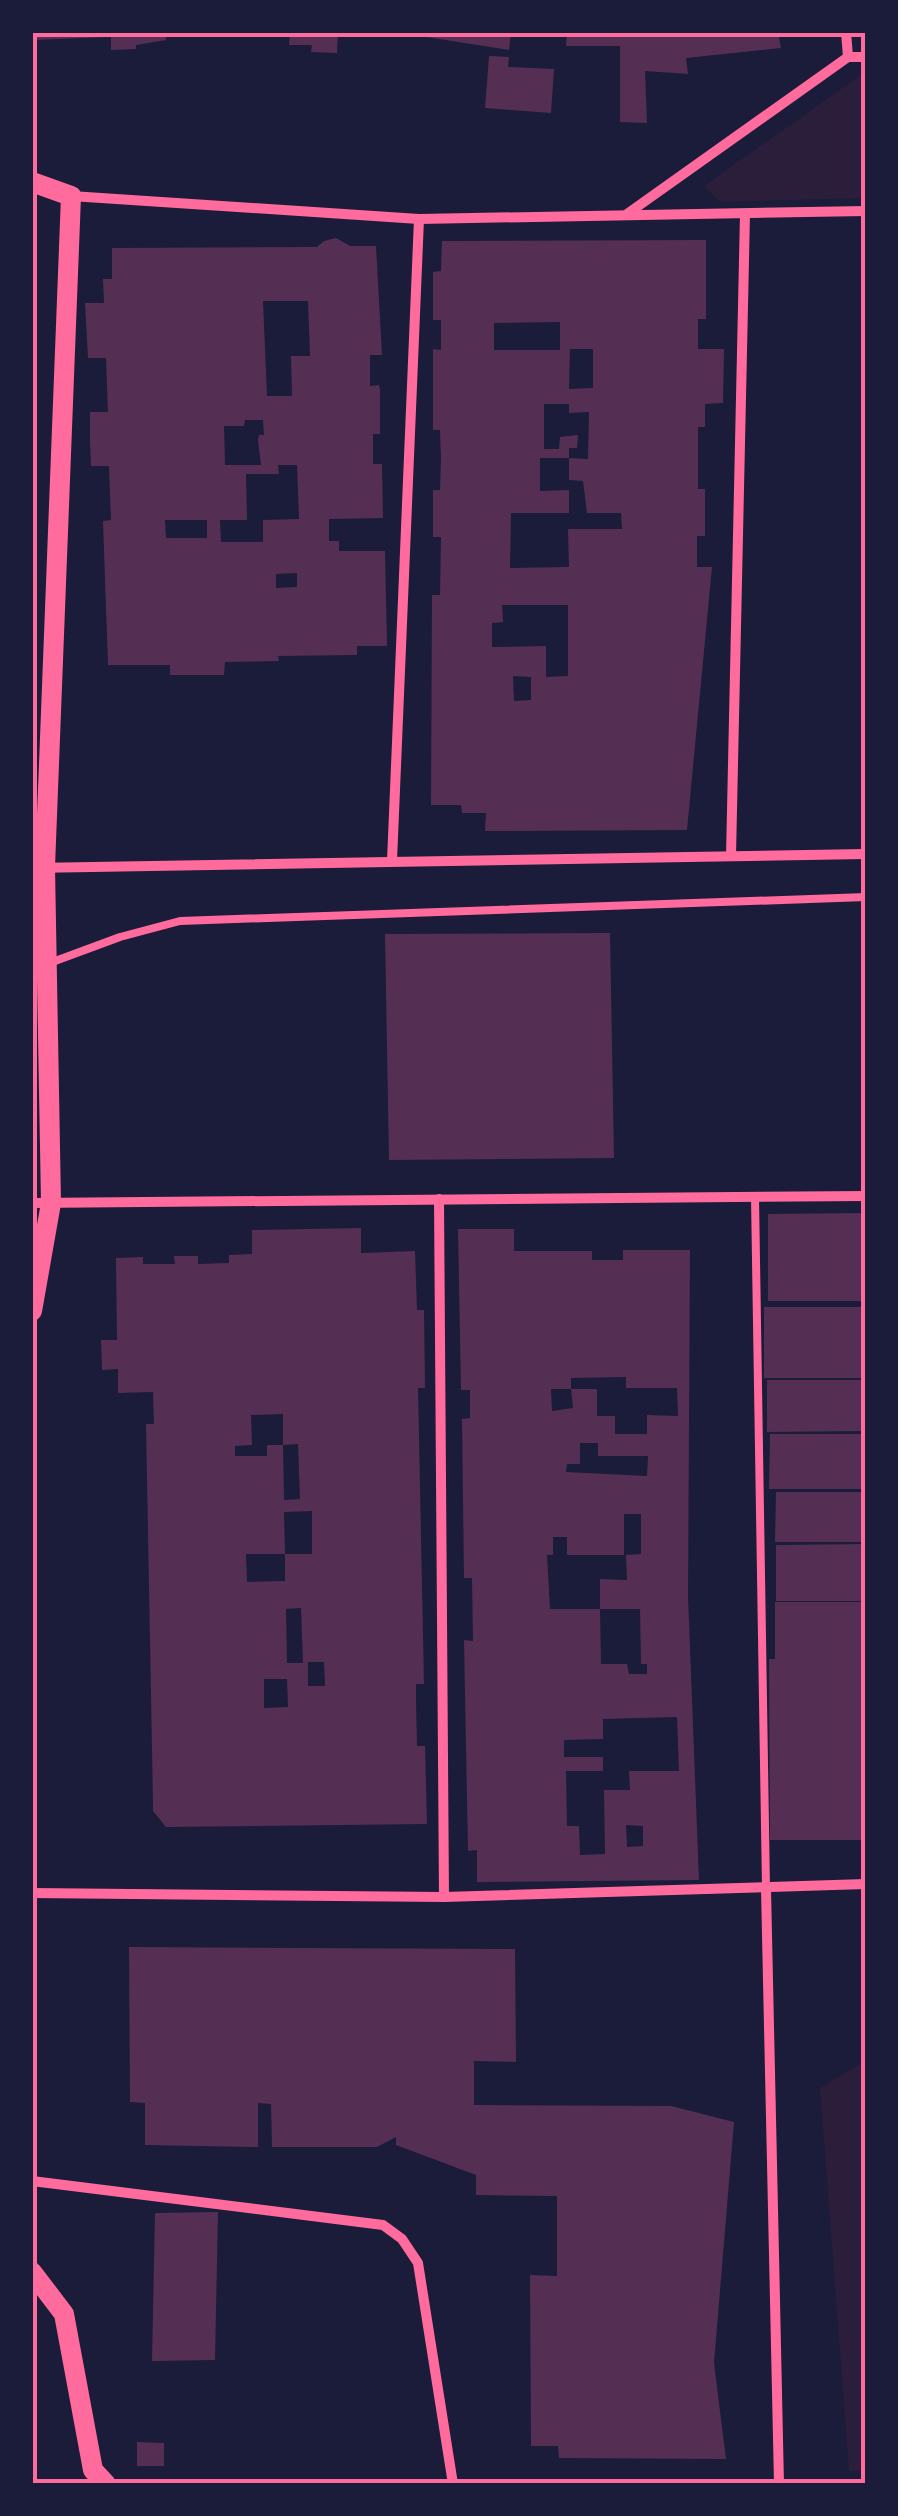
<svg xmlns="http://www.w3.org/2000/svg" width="898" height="2516" font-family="'Work Sans',sans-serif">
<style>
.green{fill:#2a1e3b}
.building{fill:#542f53;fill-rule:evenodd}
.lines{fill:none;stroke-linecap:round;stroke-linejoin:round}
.service{stroke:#ff6b9d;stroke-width:8}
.minor{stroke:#ff6b9d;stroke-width:10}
.secondary{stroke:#ff6b9d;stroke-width:20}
.neatline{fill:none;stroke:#ff6b9d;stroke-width:4}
</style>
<rect width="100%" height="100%" fill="#1b1b3a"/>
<g class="green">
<polygon points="865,72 865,198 720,202 704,186"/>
<polygon points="865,2061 866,2471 849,2471 820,2088"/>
</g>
<g class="building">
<polygon points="32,32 166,32 166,40 136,45 136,49 111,50 111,37 32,40"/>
<polygon points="290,32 338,32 337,53 311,52 312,45 289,45"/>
<polygon points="395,32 511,32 509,50"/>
<polygon points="567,32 778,32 781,48 686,58 688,74 645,71 647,123 620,122 620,46 566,46"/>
<polygon points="489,56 509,57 508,67 554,69 551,113 485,108"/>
<path d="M336,238l14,8h26l6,109h-12v31l9,-1 1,5v44h-7v30h9l1,54 -54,1v22h10v10h46l2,95h-30v9l-79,1 1,5 -54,1 -1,13h-54v-10h-62l-5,-144 8,-1 -2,-54h-18l-1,-26v-28h18l-2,-54h-18l-3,-55h19l-1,-24h9v-31l205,-1 7,-6zM263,301h45l2,55h-19l1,40h-25zM245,420h18l1,15h-5l-1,5 3,25h-36l-1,-39h20zM278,465h19l2,54 -36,1v22h-42l-1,-22h27l-1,-46h33zM165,520h42v18h-41zM297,573v14l-21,1v-14z"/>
<path d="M706,240v79h-8v30h26l-1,54 -18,1v23h-7v62h7v47h-8v31h15l-25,263 -202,1 1,-18h-24l-1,-8h-30l1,-210h8l1,-58h-8v-47h7l1,-31 -1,-29h-7v-81l8,1v-30h-8v-48l8,-1 1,-30zM560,322v28h-66v-27zM570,349h23v39l-24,1zM544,404h25v9l20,-1 -1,47 -19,-1v-10h8l1,-13 -18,2 -1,12h-15zM540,458h29v22l14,1 4,32h34l1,16h-54l1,38 -59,1 1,-55h58v-23l-29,1zM502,605h66v71l-22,1v-31l-54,1v-24l11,-1zM513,676l18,1v23l-17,1z"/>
<polygon points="610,933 614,1158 389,1160 385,934"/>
<polygon points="866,1213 866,1301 768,1301 768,1214"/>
<path d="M361,1228v25l54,-2 2,59h7l1,78h-7l6,296h-8v16l1,46h8l2,78 -261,3 -13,-16v-8l-7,-379h8l-1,-32 -35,1v-24l-16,1 -1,-30h16l-1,-82 27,-1v7h32l-1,-8h24v8l31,-1v-8l23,-1v-24zM283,1414v31l15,-1 2,55 -16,1 -1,-55h-16v11h-32v-10l17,-1 -1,-30zM312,1511v43h-27v27l-38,1 -1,-28h39l-1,-42zM301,1608l2,55h-16l-1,-54zM308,1662h16l1,24h-17zM264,1679h23l1,28 -24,1z"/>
<path d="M458,1229h56v22h78v9h31v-10h67l-2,347 11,283 -222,2v-32l-9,1 -4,-211 9,1 -1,-63h-8l-2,-159 8,-1v-28h-9zM626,1377v11h51l1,28 -31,-1v19h-32v-18h-18v-27h-26l2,19 -21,3 -1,-22h20v-11zM580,1443h18v13h50l-1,20 -81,-4 1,-8h13zM624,1514h17v40l-15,1 1,25 -27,-1v30h40l1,55h6v10h-18l-2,-10h-26l-1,-55h-50l-3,-54h6v-18h14v18h57zM677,1717l2,54h-50l1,19h-26l1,64 -25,1 -1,-29h-12l-1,-55h37v-14h-39v-17l39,-1v-20zM626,1825l17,1v20l-16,1z"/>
<rect x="764" y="1307" width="102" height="71"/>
<polygon points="767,1380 866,1380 866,1431 767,1432"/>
<polygon points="770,1434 866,1434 866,1489 769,1489"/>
<polygon points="776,1492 866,1492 866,1542 775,1542"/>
<polygon points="866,1544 866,1601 776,1601 776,1545"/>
<polygon points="775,1602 866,1602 866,1840 770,1840 769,1659 775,1659"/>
<polygon points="129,1947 515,1949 516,2062 474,2061 474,2105 671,2106 734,2122 714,2363 726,2459 559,2458 558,2446 531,2446 530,2275 557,2276 557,2196 476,2195 476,2175 396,2145 396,2137 377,2147 272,2147 271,2104 258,2103 258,2147 145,2145 145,2103 130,2102"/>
<polygon points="218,2212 215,2360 152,2361 155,2213"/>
<polygon points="137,2442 164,2443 164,2466 137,2466"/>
</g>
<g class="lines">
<g class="service">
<polyline points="47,964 120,937 180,921 866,897"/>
<polyline points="755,1197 766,1889"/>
</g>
<g class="minor">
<polyline points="846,32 848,57"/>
<polyline points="71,196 419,219 866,211"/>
<polyline points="627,214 848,57 866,57"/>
<polyline points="731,856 745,214"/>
<polyline points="392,861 419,219"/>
<polyline points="32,868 866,854"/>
<polyline points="439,1199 444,1897"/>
<polyline points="32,1203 866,1196"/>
<polyline points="766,1889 779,2484"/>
<polyline points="32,1893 444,1897 866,1884"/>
<polyline points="32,2181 383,2225 402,2239 418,2263 453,2484"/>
</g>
<g class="secondary">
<polyline points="32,182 71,196 45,867 51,1203 32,1311"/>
<polyline points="32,2272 64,2314 93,2470 106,2484"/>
</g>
</g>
<rect width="898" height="2516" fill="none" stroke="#1b1b3a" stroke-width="70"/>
<rect x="35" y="35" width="828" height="2446" class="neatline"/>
</svg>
